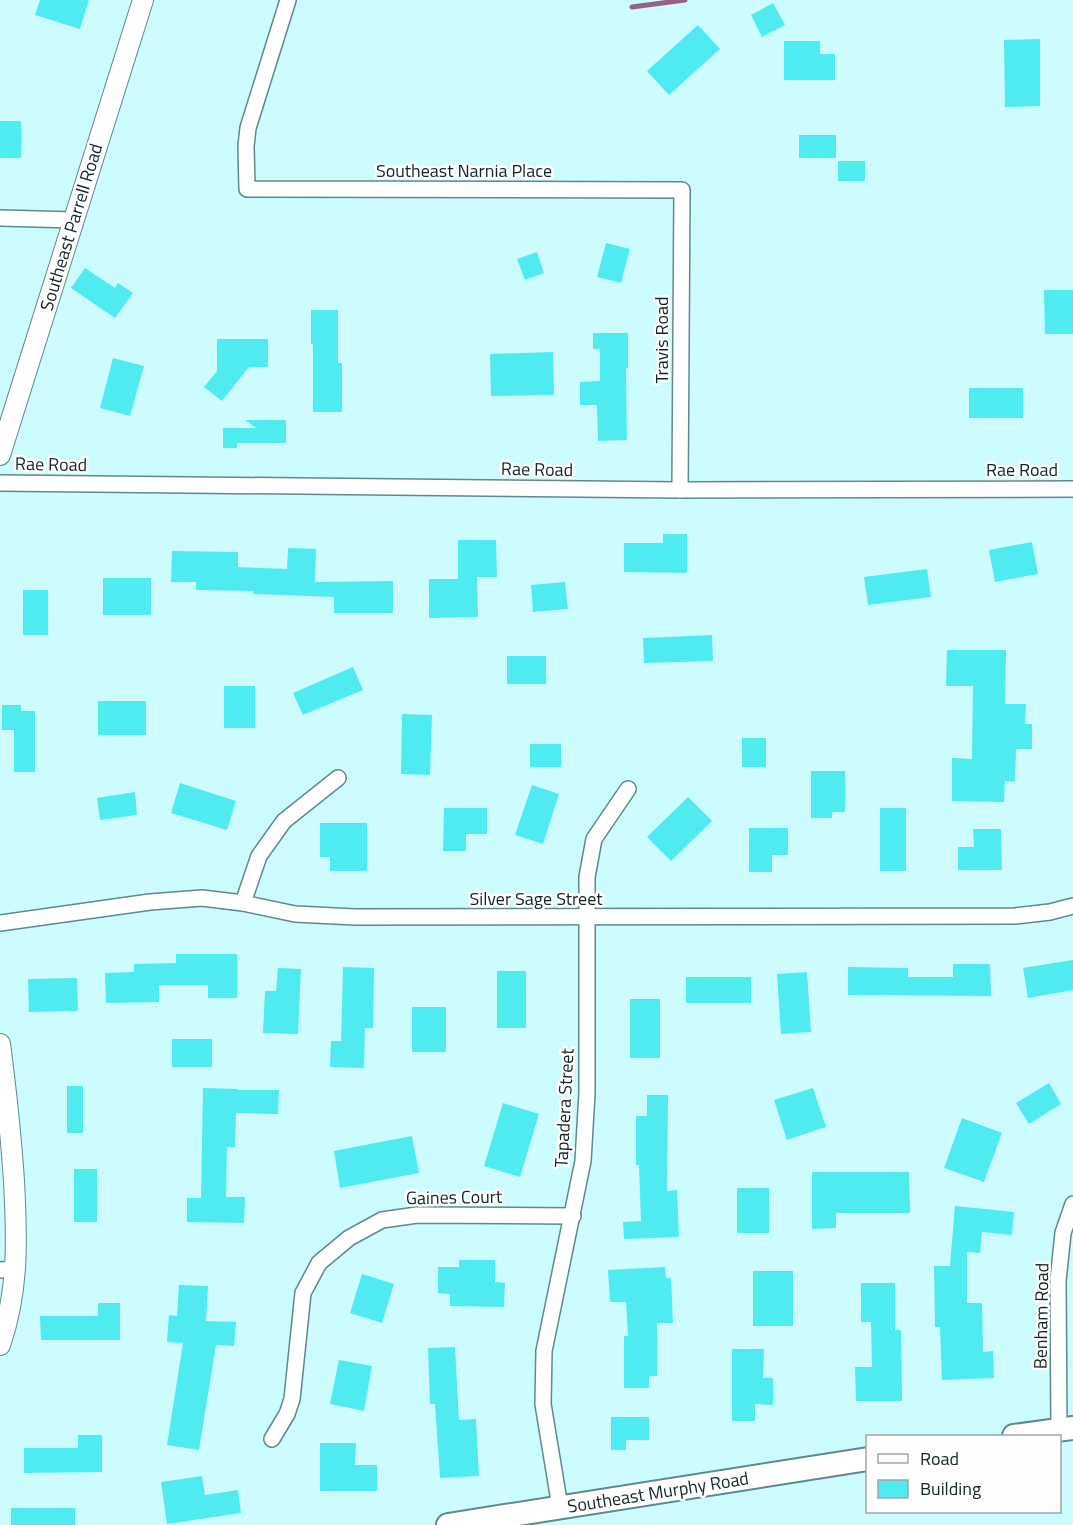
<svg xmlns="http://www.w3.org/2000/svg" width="1073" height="1525" font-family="'Titillium Web',sans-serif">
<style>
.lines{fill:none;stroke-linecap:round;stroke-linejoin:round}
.stream{stroke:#976086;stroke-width:5}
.building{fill:#50eaf1}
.minor-casing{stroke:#5d8a8c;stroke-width:18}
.tertiary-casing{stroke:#5d8a8c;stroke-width:22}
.secondary-casing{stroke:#5d8a8c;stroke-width:26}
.minor{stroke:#fff;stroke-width:15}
.tertiary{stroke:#fff;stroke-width:20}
.secondary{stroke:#fff;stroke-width:22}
.labels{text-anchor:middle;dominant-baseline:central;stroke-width:5;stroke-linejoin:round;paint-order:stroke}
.street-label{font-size:18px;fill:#122425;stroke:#fefefe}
</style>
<rect width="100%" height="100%" fill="#ccfcfd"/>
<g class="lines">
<polyline class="stream" points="632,7 685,0"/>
</g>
<g class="building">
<polygon points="40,0 89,0 80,29 35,15"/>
<polygon points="773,3 785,25 762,37 751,15"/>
<polygon points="698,25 720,49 669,95 647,71"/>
<polygon points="1040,39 1040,106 1005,107 1004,40"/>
<polygon points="784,41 820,41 820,54 835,54 835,80 784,80"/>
<rect x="0" y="121" width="21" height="37"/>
<rect x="799" y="135" width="37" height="23"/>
<rect x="838" y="161" width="27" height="20"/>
<polygon points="606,243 630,249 621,283 597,277"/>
<polygon points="537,252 544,273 525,280 517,259"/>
<polygon points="85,268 115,288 118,283 133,293 115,318 71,288"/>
<polygon points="1044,290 1073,290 1073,334 1045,334"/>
<polygon points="311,310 338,310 338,363 342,363 342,412 313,412 313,344 311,344"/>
<polygon points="593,333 628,333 628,368 626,368 627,440 598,441 597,405 580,405 580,382 600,381 600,349 593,349"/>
<polygon points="217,339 268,339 268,367 249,367 222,401 204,387 217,371"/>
<polygon points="553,352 554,395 491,396 490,354"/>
<polygon points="113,358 144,366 130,416 100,408"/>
<rect x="969" y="388" width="54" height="30"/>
<polygon points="245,420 286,420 286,443 237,443 237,448 223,448 223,428 256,428"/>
<polygon points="663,534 687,534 687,573 624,572 624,543 663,543"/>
<polygon points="458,540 496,540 497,577 477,577 478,617 429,618 429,579 458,579"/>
<polygon points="1032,542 1038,574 995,582 989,550"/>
<polygon points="288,548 316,549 315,582 393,581 393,613 334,613 334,597 253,594 253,591 196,590 196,582 171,582 172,551 238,552 238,567 287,569"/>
<polygon points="927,569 931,597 868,605 864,577"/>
<rect x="103" y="578" width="48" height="37"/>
<polygon points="565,582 568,609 533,612 531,585"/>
<rect x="23" y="590" width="25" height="45"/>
<polygon points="712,635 713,661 644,663 643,638"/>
<polygon points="947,650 1006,650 1005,704 1026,704 1025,724 1032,724 1032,749 1016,749 1015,782 1005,781 1004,802 952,801 952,758 972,759 973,686 946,686"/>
<rect x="507" y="656" width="39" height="28"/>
<polygon points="353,667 363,690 303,715 293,693"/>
<rect x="224" y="686" width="31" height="42"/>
<rect x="98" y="701" width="48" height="34"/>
<polygon points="2,705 21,705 21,711 35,711 35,772 14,772 14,730 2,730"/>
<polygon points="402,714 432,715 430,775 401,774"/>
<rect x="742" y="738" width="24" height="29"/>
<rect x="530" y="744" width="31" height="23"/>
<polygon points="811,771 845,771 845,812 832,812 832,818 811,818"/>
<polygon points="180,783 236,801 227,830 171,813"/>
<polygon points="532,785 559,794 543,844 515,835"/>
<polygon points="135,792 137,815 100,820 97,798"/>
<polygon points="688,797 712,821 671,861 647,837"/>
<polygon points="444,808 487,808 487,834 466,834 466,851 443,851"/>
<rect x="880" y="808" width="26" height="63"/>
<polygon points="320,823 367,823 367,871 330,871 330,857 320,857"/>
<polygon points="749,828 788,828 788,855 772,855 772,872 749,872"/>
<polygon points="973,829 1001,829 1002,870 958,870 958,847 974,847"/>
<polygon points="176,954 237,954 237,998 208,998 208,985 159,985 159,1002 106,1003 105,973 134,972 134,964 176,963"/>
<polygon points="1073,960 1073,990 1028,998 1023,968"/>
<polygon points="953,964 990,964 991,996 848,995 848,967 908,968 908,977 953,977"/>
<polygon points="343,967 374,968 373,1028 365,1028 364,1068 330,1067 331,1041 341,1041"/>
<polygon points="278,968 301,969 298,1034 263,1033 265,991 276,991"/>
<rect x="497" y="971" width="29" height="57"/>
<polygon points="807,972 811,1032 781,1034 777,974"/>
<rect x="686" y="977" width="65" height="26"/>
<polygon points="77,978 78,1011 29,1012 28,979"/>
<rect x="630" y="999" width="30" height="59"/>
<rect x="412" y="1007" width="34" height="45"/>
<rect x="172" y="1039" width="40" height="28"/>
<polygon points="1049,1083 1061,1104 1029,1124 1016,1103"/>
<rect x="67" y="1086" width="16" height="47"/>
<polygon points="203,1088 238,1089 238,1090 279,1090 278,1114 236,1113 235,1147 227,1147 226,1197 245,1197 244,1223 187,1222 187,1198 201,1198"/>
<polygon points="813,1088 826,1127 787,1140 774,1100"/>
<polygon points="647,1095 668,1095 667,1191 677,1190 679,1237 624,1239 623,1222 641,1221 639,1165 636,1165 636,1116 647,1116"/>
<polygon points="503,1103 539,1114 520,1177 484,1166"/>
<polygon points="962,1118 1002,1133 984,1182 944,1168"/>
<polygon points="412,1136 419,1173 340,1188 334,1151"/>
<rect x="74" y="1169" width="23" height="53"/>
<polygon points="812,1172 909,1172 910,1213 836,1213 836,1228 812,1229"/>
<rect x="737" y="1188" width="32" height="45"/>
<polygon points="955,1206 1014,1212 1012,1235 982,1232 980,1253 967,1252 967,1303 982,1303 983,1352 993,1351 994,1378 942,1380 940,1327 935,1327 934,1266 950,1266"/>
<polygon points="459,1260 495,1260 495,1282 505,1283 504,1307 450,1306 450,1294 438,1293 438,1267 459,1267"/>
<polygon points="665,1267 666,1278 671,1278 673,1323 657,1323 657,1376 649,1376 649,1388 624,1388 624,1336 628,1336 626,1302 610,1302 608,1270"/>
<rect x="753" y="1271" width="40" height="55"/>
<polygon points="362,1274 394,1284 382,1323 350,1313"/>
<polygon points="861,1283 895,1283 895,1330 901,1330 902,1401 856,1401 855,1367 872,1367 871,1322 861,1322"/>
<polygon points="179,1285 208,1286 206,1321 236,1322 234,1346 216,1345 199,1450 167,1445 183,1343 167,1342 169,1315 177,1316"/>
<polygon points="98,1303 120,1303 120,1340 41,1340 40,1316 98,1316"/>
<polygon points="455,1347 459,1420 476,1419 479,1476 440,1478 435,1404 430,1404 428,1348"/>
<polygon points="732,1349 764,1349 763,1378 773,1378 773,1405 755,1404 755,1421 732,1421"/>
<polygon points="339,1360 372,1366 364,1411 330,1404"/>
<polygon points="611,1417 649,1417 649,1440 626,1440 626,1450 611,1450"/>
<polygon points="78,1435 102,1435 102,1472 24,1473 24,1448 78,1448"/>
<polygon points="320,1443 356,1443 355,1465 377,1465 377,1491 320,1491"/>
<polygon points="202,1476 205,1495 238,1490 241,1513 167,1524 161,1482"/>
<rect x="11" y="1508" width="64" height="17"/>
</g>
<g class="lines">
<g class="minor-casing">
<g id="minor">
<polyline points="288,0 248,128 246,146 247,189 682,190 680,490"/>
<polyline points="0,218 74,220"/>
<polyline points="0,483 680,490 1073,489"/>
<polyline points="243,903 259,856 284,821 338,778"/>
<polyline points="0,923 150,902 202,898 243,903 295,914 355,917 1015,916 1050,912 1073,906"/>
<polyline points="0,1270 16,1269"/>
<polyline points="1059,1430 1058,1281 1063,1233 1073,1204"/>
<polyline points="272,1439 287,1414 292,1399 303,1293 319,1263 349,1238 382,1220 417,1215 573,1216"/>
<polyline points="560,1507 543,1404 544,1351 583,1161 587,1093 587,877 594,839 628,789"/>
</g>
</g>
<g class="tertiary-casing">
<g id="tertiary">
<polyline points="0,455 143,0"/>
<path d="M0,1044c6,46 11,91 14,137 3,57 5,109 -14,164"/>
</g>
</g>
<g class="secondary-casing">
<g id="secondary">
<polyline points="1014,1436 1073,1428"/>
<polyline points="448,1525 868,1459"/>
</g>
</g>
<use href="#minor" class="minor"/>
<use href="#tertiary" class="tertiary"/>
<use href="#secondary" class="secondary"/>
</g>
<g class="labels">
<g class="street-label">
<text x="464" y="170">Southeast Narnia Place</text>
<text transform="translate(71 227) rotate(-73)">Southeast Parrell Road</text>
<text transform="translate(661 340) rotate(-90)">Travis Road</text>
<text transform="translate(51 464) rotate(1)">Rae Road</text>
<text transform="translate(537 469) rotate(1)">Rae Road</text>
<text x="1022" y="469">Rae Road</text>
<text x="536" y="898">Silver Sage Street</text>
<text transform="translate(564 1108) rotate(-87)">Tapadera Street</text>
<text transform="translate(454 1197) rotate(-1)">Gaines Court</text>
<text transform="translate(1041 1316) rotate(-89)">Benham Road</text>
<text transform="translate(658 1492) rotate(-9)">Southeast Murphy Road</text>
</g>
</g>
<rect x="866" y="1435" width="195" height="78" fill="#fefefe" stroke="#a0a7a7" stroke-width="1.5"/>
<rect x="878" y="1454" width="30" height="9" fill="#ffffff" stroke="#a0a7a7" stroke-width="1.5"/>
<text x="920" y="1465" font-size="18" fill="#122425">Road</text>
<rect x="878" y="1480" width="30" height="18" fill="#50eaf1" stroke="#a0a7a7" stroke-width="1.5"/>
<text x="920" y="1495" font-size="18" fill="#122425">Building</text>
</svg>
